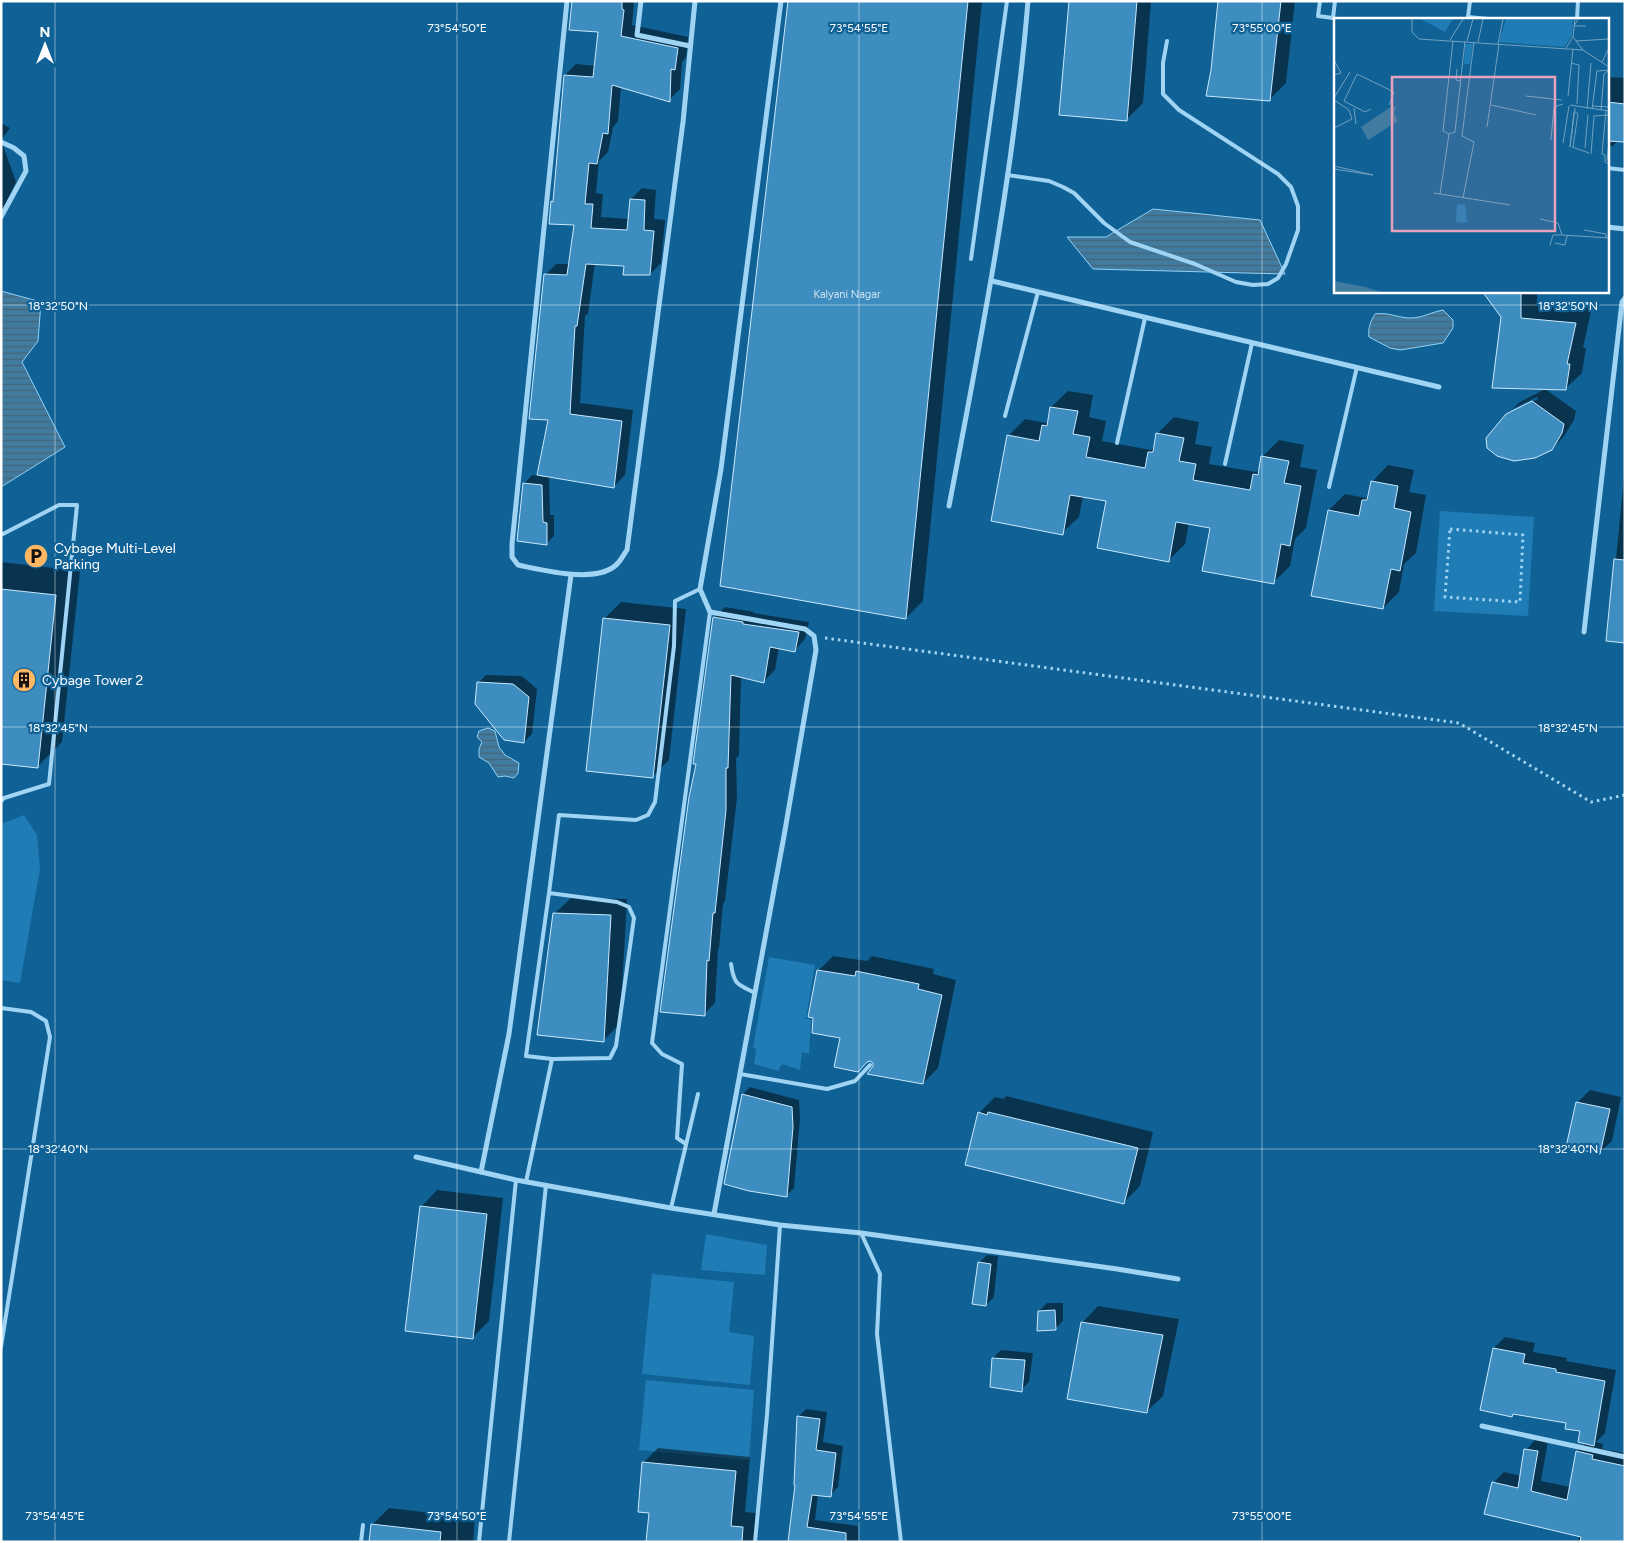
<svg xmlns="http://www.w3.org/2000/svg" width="1626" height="1543" font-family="Figtree,sans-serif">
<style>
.park{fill:#1f7cb4}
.water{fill:url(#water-rules);stroke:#92d2f7}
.shadow{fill:#0007}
.building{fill:#3e8dc0;stroke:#c8e9fe}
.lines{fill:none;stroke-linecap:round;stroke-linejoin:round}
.path{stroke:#a0d4f4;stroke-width:3;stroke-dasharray:2.5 4;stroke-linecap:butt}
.lane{stroke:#a0d4f4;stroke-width:4}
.street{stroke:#a0d4f4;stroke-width:5}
.ticks{fill:none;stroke:#fff;stroke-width:1;stroke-opacity:0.45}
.labels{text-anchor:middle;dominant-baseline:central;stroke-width:4.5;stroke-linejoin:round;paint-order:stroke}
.number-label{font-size:11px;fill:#cfe2ef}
.poi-label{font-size:14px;fill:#fff;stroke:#106296;text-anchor:start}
.inset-road{fill:none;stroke:#70a1c0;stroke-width:1}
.view{fill:#e7a3bd;fill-opacity:0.15;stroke:#e7a3bd;stroke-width:2.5}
.inset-edge{fill:none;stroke:#fff;stroke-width:2.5}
.ticks-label{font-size:12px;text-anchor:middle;fill:#fff;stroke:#106296;stroke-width:4.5;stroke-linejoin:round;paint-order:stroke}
</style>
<defs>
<pattern id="water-rules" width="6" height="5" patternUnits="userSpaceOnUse" patternTransform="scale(1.25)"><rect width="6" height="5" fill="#417ba0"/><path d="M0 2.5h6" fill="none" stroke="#466476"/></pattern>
</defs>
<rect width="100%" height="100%" fill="#106296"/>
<g class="park">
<polygon points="1440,511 1534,517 1528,616 1434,611"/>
<polygon points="24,815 37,835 40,869 20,983 1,980 1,824"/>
<polygon points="769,957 815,965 806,1018 811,1020 809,1054 802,1052 800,1070 782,1064 778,1071 754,1064 756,1049 753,1047"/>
<polygon points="706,1234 767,1245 765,1275 701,1270"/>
<polygon points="652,1274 734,1282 729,1332 754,1336 750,1385 642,1374"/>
<polygon points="646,1380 754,1390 749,1460 639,1450"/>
</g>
<g class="water">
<polygon points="1153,209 1260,220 1285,274 1093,269 1067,237 1106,237"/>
<polygon points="1,291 41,302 38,341 22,362 65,447 1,487"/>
<path d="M1443,310l10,10v8l-10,15 -43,7 -10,-2 -21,-11c-1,-9 1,-15 6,-23 14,-2 23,4 36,4 11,0 21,-6 32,-8z"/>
<polygon points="488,728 495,731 499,747 505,755 519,763 518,773 514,778 505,776 498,777 489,763 479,757 479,749 482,742 477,737 479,731"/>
</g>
<g class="shadow">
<polygon points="573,1 634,1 632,25 688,37 686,57 682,62 680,89 669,100 621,86 618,121 613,127 608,152 599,161 596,193 603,194 601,217 629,219 631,199 642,188 656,190 654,219 665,220 661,263 650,274 625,264 595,263 588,314 585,316 580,403 633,410 625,475 614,486 549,475 550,515 554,515 554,536 546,544 524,484 532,475 545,477 545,475 549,419 545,275 556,264 570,264 576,224 552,202 554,200 565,75 576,64 596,66 600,30"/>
<polygon points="790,1 982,1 923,601 906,618"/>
<polygon points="1070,1 1151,1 1143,103 1126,120"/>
<polygon points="1220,1 1295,1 1286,83 1269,100 1207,94 1219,13"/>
<polygon points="1535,17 1553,19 1533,19"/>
<polygon points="1607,77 1625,78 1625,141 1619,140 1613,146 1607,146"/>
<polygon points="1,123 10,128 1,140 16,182 1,214"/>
<polygon points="1483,291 1537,291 1537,302 1592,307 1583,348 1586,348 1582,373 1565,389 1502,317"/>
<polygon points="1545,389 1576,411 1574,420 1564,436 1552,449 1507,414 1538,399 1537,397 1512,409 1520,402"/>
<polygon points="1068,391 1093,395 1089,417 1106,421 1102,441 1151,450 1155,446 1157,434 1174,417 1199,422 1195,444 1212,447 1209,464 1256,472 1260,469 1262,457 1279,440 1304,445 1300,467 1317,470 1306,528 1295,539 1290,566 1273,583 1212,527 1189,523 1185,544 1169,560 1107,500 1083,496 1079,517 1062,533 1008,436 1025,419 1046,423 1049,420 1051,407"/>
<polygon points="1388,465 1414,470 1409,492 1426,495 1416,553 1404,564 1399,592 1383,608 1329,510 1345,494 1366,498 1369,494 1372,482"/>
<polygon points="1625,467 1625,642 1608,640"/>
<polygon points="1,562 80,571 62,742 37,767 1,763"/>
<polygon points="621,602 686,609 669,760 653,776 604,619"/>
<polygon points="725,607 754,612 753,613 809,622 805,639 795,650 779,647 775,670 764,681 741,676 739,756 736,758 737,798 725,901 723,904 719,948 718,950 715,1003 704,1014 697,763 714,618"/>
<polygon points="486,675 522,676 537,689 532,734 524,742 478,683"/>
<polygon points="571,898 627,899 620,1024 604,1040 554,914"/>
<polygon points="833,956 867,961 872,956 934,969 933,974 956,980 938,1068 923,1083 875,1067 875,1063 842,1037 818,971"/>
<polygon points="750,1087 799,1100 800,1119 794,1188 787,1195 725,1183 743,1094"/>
<polygon points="1590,1090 1621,1097 1612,1141 1599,1153 1577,1103"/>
<polygon points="1006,1096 1153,1132 1140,1186 1124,1202 979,1113 995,1097 1004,1099"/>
<polygon points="437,1190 503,1198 489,1321 472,1338 421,1207"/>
<polygon points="987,1255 998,1256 994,1297 986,1305 979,1263"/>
<polygon points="1047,1303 1063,1303 1063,1321 1055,1329 1039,1311"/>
<polygon points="1098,1306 1179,1319 1163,1396 1146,1412 1082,1323"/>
<polygon points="1505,1337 1535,1343 1533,1352 1567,1358 1566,1361 1616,1370 1605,1433 1596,1442 1603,1444 1602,1449 1625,1453 1625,1542 1578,1542 1579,1535 1493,1483 1504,1472 1521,1476 1526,1450 1536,1439 1548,1441 1541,1481 1570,1487 1577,1451 1586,1443 1581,1430 1568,1422 1494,1348"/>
<polygon points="1001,1350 1033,1353 1029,1382 1021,1390 993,1358"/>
<polygon points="806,1409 827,1412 823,1442 843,1446 838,1487 830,1495 818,1494 815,1520 858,1526 858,1542 789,1542 797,1484 798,1417"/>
<polygon points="658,1448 750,1457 745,1512 757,1513 754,1542 647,1542 650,1512 643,1463"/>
<polygon points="389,1508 475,1518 473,1542 371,1542 373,1524"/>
</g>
<g class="building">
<polygon points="572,1 622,1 622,9 624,10 621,36 678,48 675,70 671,69 670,102 612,85 608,134 603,133 597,164 589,163 585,204 593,204 591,228 627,230 630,199 645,200 644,230 654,231 650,275 623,275 624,266 586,264 577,326 575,326 570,414 622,421 614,488 537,475 548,420 529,419 544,274 567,275 574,225 549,224 551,201 553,202 564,75 593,77 598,32 569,30"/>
<polygon points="788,1 968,1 906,619 720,586"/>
<polygon points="1069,1 1137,1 1127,121 1059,115"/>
<polygon points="1218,1 1281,1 1270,101 1206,96 1211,70"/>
<polygon points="1607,102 1625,104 1625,142 1607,141"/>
<polygon points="1482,291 1521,291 1521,318 1576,323 1567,364 1570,364 1566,390 1492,388 1501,317"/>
<polygon points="1532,401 1564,424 1562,433 1552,450 1535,458 1514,461 1497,456 1487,448 1486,438 1506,414"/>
<polygon points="1050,407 1078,411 1073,434 1090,437 1086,457 1145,468 1148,452 1153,452 1156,433 1184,438 1179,461 1196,464 1193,480 1250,490 1253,474 1258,475 1261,456 1289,461 1284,483 1301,486 1290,546 1281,544 1274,584 1202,571 1210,528 1176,522 1169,562 1097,548 1106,501 1070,495 1063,535 991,521 1007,435 1039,441 1042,425 1047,426"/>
<polygon points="1371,481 1398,486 1394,508 1411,512 1400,571 1391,569 1383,609 1311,596 1328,510 1359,516 1362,500 1367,500"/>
<polygon points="523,483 542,485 543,522 547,523 547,545 517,541"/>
<polygon points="1614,559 1625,560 1625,643 1606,641"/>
<polygon points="1,589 56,595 38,768 1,764"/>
<polygon points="713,617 743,622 743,624 799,632 795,652 770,647 764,683 731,675 728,768 726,768 726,810 715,913 713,913 709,961 707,960 705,1016 660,1012 689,797 696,764 693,764"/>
<polygon points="603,618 670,625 653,778 586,771"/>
<polygon points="477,682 513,684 529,697 524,743 504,740 475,704"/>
<polygon points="553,913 611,915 604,1042 537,1035"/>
<polygon points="817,970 855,976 856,971 919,984 918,989 942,995 923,1084 867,1074 873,1066 873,1063 870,1061 867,1062 858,1072 834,1067 840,1038 812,1033 813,1018 808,1017"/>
<polygon points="742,1094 792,1107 793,1127 787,1197 749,1191 724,1184"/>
<polygon points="1576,1102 1610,1109 1600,1154 1566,1147"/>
<polygon points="978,1112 987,1115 988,1112 1138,1148 1124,1204 965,1165"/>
<polygon points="420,1206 487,1214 473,1339 405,1331"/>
<polygon points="978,1262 991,1264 986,1306 972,1304"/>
<polygon points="1055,1310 1056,1330 1037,1331 1038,1311"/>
<polygon points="1081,1322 1163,1335 1147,1413 1067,1399"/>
<polygon points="1493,1348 1525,1354 1523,1363 1556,1369 1556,1372 1605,1381 1594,1446 1578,1442 1580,1431 1565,1429 1566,1423 1513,1414 1512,1417 1480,1410"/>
<polygon points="992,1358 1025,1360 1022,1392 990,1387"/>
<polygon points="797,1416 820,1419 816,1450 836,1453 831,1497 812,1495 807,1527 846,1533 846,1542 788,1542 795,1485 794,1485"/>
<polygon points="1524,1449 1538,1451 1531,1491 1567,1500 1576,1451 1593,1455 1592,1459 1625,1466 1625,1542 1580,1542 1581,1537 1484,1514 1492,1482 1518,1488"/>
<polygon points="642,1462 736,1471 731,1526 743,1527 742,1542 646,1542 649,1513 638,1512"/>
<polygon points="371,1524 441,1532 440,1542 369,1542"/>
</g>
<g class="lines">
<g class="path">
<polygon points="1450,529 1523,535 1520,602 1445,597"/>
<polyline points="825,638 1459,723 1591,802 1625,795"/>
</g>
<g class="lane">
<polyline points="1320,1 1318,16 1333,18 1335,1"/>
<polyline points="1470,1 1468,17 1488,19"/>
<polyline points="1577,19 1578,1"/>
<polyline points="1607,168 1625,170"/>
<polyline points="1007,175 1049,181 1063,187 1074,193 1104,223 1130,242 1195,264 1236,282 1253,285 1268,284 1278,278 1286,264 1298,230 1298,206 1291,187 1278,174 1179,110 1163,94 1163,63 1167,41"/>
<polyline points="971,259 1007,1"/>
<polyline points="1005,416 1038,292"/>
<polyline points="1117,443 1145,318"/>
<polyline points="1225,464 1252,343"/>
<polyline points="1329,487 1357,367"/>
<polyline points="1,535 59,505 77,505 49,784 4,798 1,801"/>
<polyline points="549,893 526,1056 552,1059 610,1058 616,1046 634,918 629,907 617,902 549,893 559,815 636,820 648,815 655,802 674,646 675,601 700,589"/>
<path d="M731,964c3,21 6,20 24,29"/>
<polyline points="1,1008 31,1012 46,1021 50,1037 1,1347"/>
<polyline points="740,1074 827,1089 855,1081 870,1065"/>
<polyline points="686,1144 677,1138 682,1064 662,1054 652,1043 710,612"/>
<polyline points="526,1182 552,1059"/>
<polyline points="671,1208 698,1094"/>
<polyline points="861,1233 880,1274 877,1334 901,1542"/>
<polyline points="361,1542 363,1525"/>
<polyline points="479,1542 516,1180"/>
<polyline points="509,1542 546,1185"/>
<polyline points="755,1542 767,1415 780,1225"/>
</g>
<g class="street">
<path d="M567,1l-55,543v13l6,8c25,5 81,20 100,-2 3,-3 6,-9 9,-13l56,-428 12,-121"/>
<polyline points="641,1 637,35 690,46"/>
<polyline points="1,142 14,148 24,156 26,171 1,217"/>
<polyline points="1607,227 1625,229"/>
<polyline points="992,281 1439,387"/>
<path d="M949,506c32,-167 65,-335 79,-505"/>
<polyline points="1584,632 1622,302 1625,298"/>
<polyline points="416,1157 516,1180 671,1208 780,1225 861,1233 1117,1269 1178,1279"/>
<polyline points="481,1172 509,1034 571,575"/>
<polyline points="714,1214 784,836 816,650 814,636 805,629 710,612 700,589 721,469 781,1"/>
<polyline points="1482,1426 1625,1457"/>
</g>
</g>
<path class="ticks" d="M55,1v1541M457,1v1541M859,1v1541M1262,1v1541M1,305h1624M1,727h1624M1,1149h1624"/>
<defs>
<g id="parking-disc" transform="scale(1.25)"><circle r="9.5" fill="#ffb763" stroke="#106296"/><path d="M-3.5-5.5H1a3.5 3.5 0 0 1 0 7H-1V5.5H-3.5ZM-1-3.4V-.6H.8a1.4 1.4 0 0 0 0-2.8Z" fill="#111"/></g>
<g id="building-disc" transform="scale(1.25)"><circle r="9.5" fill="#ffb763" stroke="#106296"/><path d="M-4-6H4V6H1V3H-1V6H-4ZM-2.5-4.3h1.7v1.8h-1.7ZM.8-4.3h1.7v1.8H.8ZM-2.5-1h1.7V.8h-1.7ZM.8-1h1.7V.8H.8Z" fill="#111"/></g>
</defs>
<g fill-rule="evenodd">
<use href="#parking-disc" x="36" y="556"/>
<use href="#building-disc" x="24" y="680"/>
</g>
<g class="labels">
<g class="number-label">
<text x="847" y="294">Kalyani Nagar</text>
</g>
<g class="poi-label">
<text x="54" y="548">Cybage Multi-Level<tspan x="54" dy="16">Parking</tspan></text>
<text x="42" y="680">Cybage Tower 2</text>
</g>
</g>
<g transform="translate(1334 18)">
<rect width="275" height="275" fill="#106296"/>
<path d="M87,1h32l-8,13zM172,1h67l-1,17 -8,11 -65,-5zM131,26h8l-3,20h-6zM123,186l8,1 2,18 -11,-1z" fill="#1f7cb4"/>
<path d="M58,88l4,1 -2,6 4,8 -30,19 -7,-13zM0,263l31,6 16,5h-47z" fill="#417ba0"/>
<path class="inset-road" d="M78,1v13l7,7 164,11M244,1l-4,7h12M239,19l10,13 26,17M116,22l13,-21M133,23l6,-22M242,23l33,-2M144,24l5,-23M164,26l5,-25M232,30l7,-11 2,-18M0,42l7,13 -7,2M268,44l7,-14M237,45l8,2 -2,39M123,51l-1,11 5,1M192,78l36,4M234,78l5,-47M0,80l16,-26M0,82l15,10 3,9 -18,9M157,87l45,10M236,87l39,6M258,88l17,1M20,90l2,16M37,91l-6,3 -21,-11 13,-27 37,18 -5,13M253,91l4,-46M258,91l5,-38 12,-1M267,92l3,-36 5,-4M272,93l-4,43 3,1v7l4,2M153,109l12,-83M115,116l-6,-3 10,-90M115,116l6,-2 10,-91M217,122l3,-33 9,-3M229,125l6,-37M236,129l5,-39M236,129l4,-35M238,129l17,6M239,129l5,-33 -4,-3M251,130l3,-33M257,136l3,-38 15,-1M273,143l2,-19M0,148l39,9 -39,-6M100,175l76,12M106,176l9,-60M129,180l11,-56 -12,-6 12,-94M206,201l18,4 4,12 47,3M250,212l22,4v4M221,225l10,2 2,-9M216,227l3,-10h8"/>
<path class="view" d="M58,59h163v154h-163z"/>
<rect width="275" height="275" class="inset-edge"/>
</g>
<g class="ticks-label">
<text x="457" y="32">73°54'50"E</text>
<text x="859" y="32">73°54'55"E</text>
<text x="1262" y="32">73°55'00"E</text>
<text x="58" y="310">18°32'50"N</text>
<text x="1568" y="310">18°32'50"N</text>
<text x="58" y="732">18°32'45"N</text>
<text x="1568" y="732">18°32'45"N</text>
<text x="58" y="1153">18°32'40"N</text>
<text x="1568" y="1153">18°32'40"N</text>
<text x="55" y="1520">73°54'45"E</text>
<text x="457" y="1520">73°54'50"E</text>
<text x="859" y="1520">73°54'55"E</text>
<text x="1262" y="1520">73°55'00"E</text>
</g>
<rect width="1626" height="1543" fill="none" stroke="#ffffff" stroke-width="5"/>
<g transform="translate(45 45)" stroke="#106296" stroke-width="4" paint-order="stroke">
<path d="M0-4L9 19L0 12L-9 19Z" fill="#ffffff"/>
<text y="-8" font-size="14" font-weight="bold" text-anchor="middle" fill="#ffffff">N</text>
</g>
</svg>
